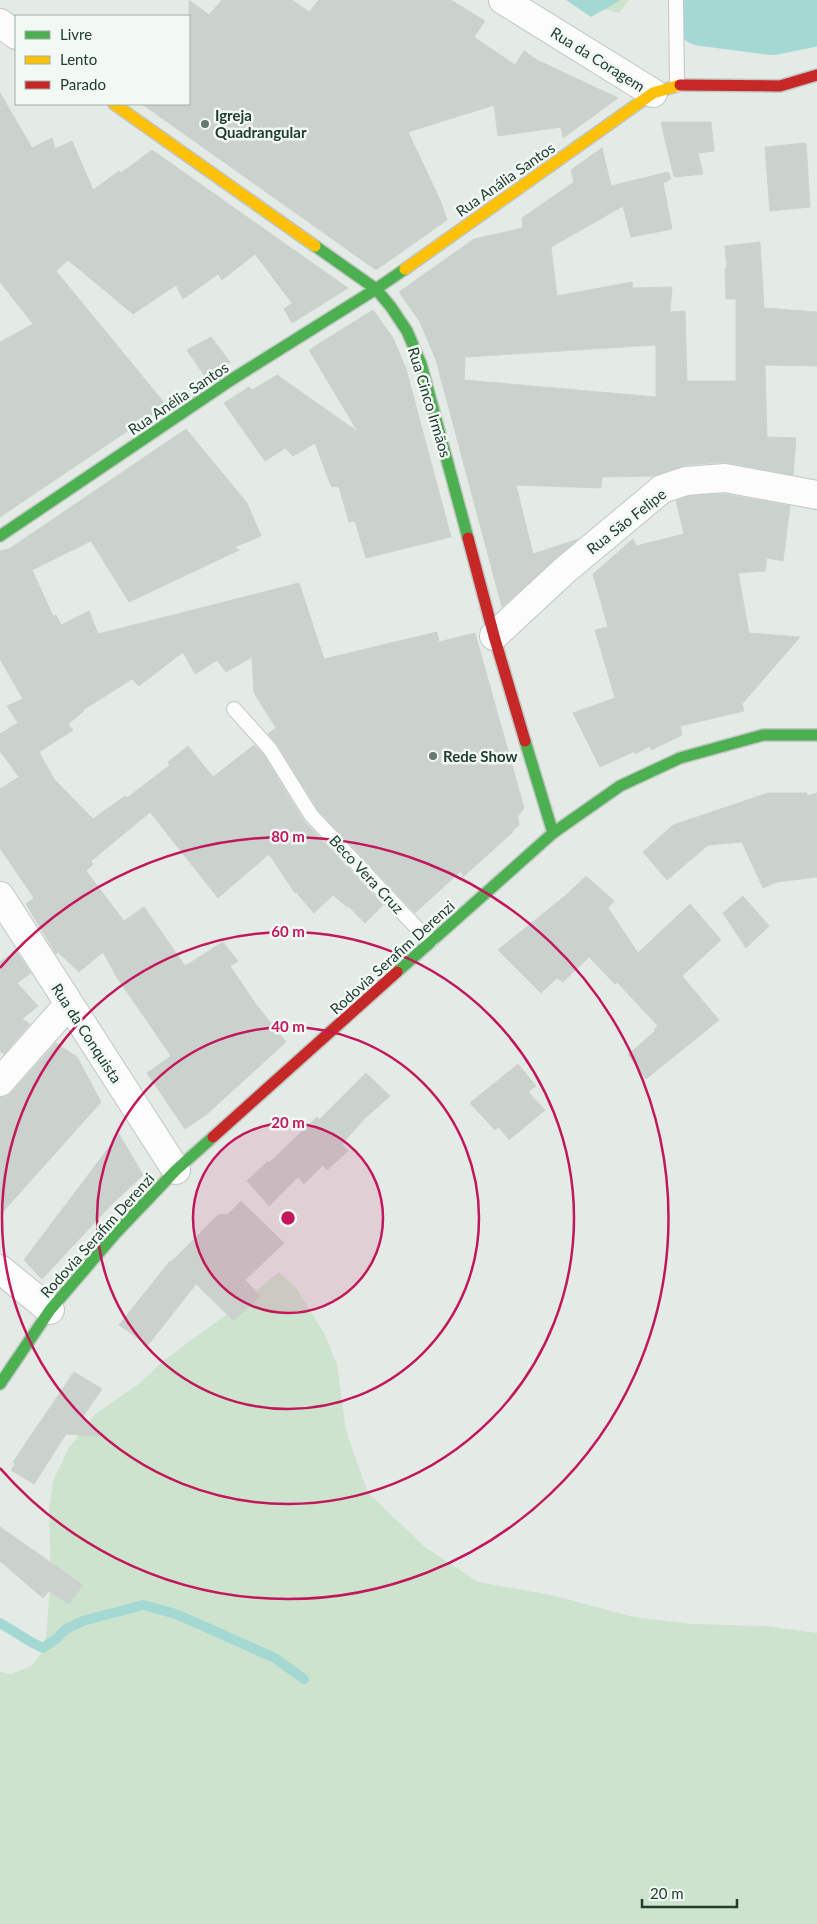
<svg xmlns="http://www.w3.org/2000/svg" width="817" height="1924" font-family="Lato,sans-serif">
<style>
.green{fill:#cde3ce}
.water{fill:#a4d9d3}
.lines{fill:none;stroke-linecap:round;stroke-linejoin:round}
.stream{stroke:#a4d9d3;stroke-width:10}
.river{stroke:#a4d9d3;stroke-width:58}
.building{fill:#cbd1cd;stroke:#cdd3cf;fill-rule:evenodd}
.lane-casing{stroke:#c1c7c3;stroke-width:16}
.street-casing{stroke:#c1c7c3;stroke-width:30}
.fast-casing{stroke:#c0c7c3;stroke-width:14}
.slow-casing{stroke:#c0c7c3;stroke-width:14}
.jam-casing{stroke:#c0c7c3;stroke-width:14}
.lane{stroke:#fbfcfb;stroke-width:14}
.street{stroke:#fbfcfb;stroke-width:28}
.fast{stroke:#4caf50;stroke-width:11}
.slow{stroke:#ffc107;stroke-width:11}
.jam{stroke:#c62828;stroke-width:11}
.ring{fill:none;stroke:#c2185b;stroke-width:2.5}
.poi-dot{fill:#657a6f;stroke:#f2f9f4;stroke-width:2}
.labels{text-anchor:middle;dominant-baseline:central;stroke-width:5;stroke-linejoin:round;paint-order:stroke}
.street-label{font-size:15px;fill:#213e2f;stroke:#f2f9f4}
.poi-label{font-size:15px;font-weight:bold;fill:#213e2f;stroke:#f2f9f4;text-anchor:start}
.centre{fill:#c2185b;stroke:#f2f9f4;stroke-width:2.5}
.ring-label{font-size:15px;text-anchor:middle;font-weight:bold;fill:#c2185b;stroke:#f2f9f4;stroke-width:5;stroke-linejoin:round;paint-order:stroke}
</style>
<rect width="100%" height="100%" fill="#e4eae6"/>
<g class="green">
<polygon points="618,0 629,0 619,13 604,9"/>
<polygon points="279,1272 296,1288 324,1333 337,1364 346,1431 368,1493 425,1547 478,1582 551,1595 634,1617 692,1624 766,1626 817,1633 817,1924 0,1924 0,1672 11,1674 31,1666 42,1653 46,1635 51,1581 49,1510 53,1481 69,1448 94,1415 140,1383 163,1361 239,1305"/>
</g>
<polygon class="water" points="566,0 618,0 619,1 591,17"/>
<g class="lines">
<polyline class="stream" points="0,1623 31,1642 43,1648 56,1639 66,1629 83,1621 143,1605 176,1614 275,1658 304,1679"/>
<polyline class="river" points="703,17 772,26 817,17"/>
</g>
<g class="building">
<polygon points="189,0 209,15 222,0 292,0 309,12 319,0 451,0 485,21 474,37 515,65 524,51 537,60 618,98 563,138 561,127 498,136 494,105 408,132 440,200 447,220 376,270 142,104 189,104"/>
<polygon points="0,93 32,148 52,138 55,149 72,141 93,190 119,171 121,173 152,150 348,288 292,323 284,309 292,303 255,254 222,280 218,274 183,299 176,285 133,314 68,260 56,271 166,405 0,517 0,342 33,324 0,282"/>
<polygon points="661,122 711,122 714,151 698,153 703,174 674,177"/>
<polygon points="806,143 810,207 770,211 765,147"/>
<path d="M602,148l9,38 57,-14 3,7 -8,4 9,46 -41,8 -8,-31 -72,41 6,49 75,-14 1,6 39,-1 -2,25 15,-1 2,70h49v-82h-10l-1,-30 2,-1 -2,-22 35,-4 4,66 53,4v54l-52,-1 2,72 29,1 -3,37 -69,-13 -39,3 -31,11 -52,1 -1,11 -85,-3 17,69 45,-15 -76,68 -66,-247 -16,-38 -21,-30 75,-53 49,-11 -1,-10 52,-36 -3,-12zM656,345v52l-192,-17 1,-23z"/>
<polygon points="373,310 393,338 406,369 451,537 366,558 355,521 349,522 339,487 331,486 315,443 293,456 285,448 265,461 224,403 249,387 252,390 277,375 358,432 309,350"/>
<polygon points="211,337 230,362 206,378 187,350"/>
<polygon points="186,429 247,503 261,536 235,547 239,550 129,602 91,541 32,570 53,616 56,615 61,625 89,611 98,634 299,583 324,659 437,632 439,642 475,633 524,808 518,816 519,825 513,830 513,832 463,877 461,871 415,913 318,810 277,744 268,734 276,728 254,693 252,657 226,672 217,660 195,674 183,652 139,686 132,679 83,710 84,711 68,724 73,730 39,752 54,779 93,819 125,796 127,798 170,765 168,762 188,746 213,777 254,745 263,754 304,821 383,905 365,923 348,906 347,907 333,895 314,913 296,892 295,893 269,854 218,898 150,812 91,861 93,864 86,871 124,921 144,907 185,966 223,942 238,961 230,966 255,1003 286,1042 207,1114 185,1129 147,1073 171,1056 116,976 103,952 79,972 58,952 56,954 26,904 34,898 0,848 0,789 19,777 0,751 0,734 18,723 7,706 23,699 0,659 0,551 9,549"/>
<polygon points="724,494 790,506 783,561 767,558 765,571 738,573 749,633 800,637 742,704 744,711 680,726 682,735 651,750 650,746 635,754 635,751 600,767 573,713 615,698 595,630 608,627 593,574 633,539 636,546 684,534 676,501 689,496"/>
<polygon points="768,793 807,793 806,796 817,793 817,877 777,882 763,888 742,842 708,845 667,880 643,852 673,825"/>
<polygon points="586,876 614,901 608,908 638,953 690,904 721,940 682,976 719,1020 646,1079 628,1055 655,1031 654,1029 658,1026 617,982 615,984 589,957 563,982 557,978 541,993 498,950 565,896"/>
<polygon points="743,896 769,926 746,948 723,913"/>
<polygon points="16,951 31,973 17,983 38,1006 22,1019 30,1024 4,1054 0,1051 0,962"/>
<polygon points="56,1043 77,1057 101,1102 0,1215 0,1097 5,1097 12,1092"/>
<polygon points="518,1064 536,1086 528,1092 545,1110 509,1140 499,1127 495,1130 470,1103"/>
<polygon points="366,1073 390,1096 364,1119 342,1144 348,1151 327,1170 323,1165 304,1184 298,1177 269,1206 247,1181 268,1161 269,1163 317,1117 319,1120"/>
<polygon points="119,1134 143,1175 112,1204 42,1279 24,1260"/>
<polygon points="241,1201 284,1243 245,1280 260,1296 234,1321 196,1284 148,1345 119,1325 170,1261 171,1262 218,1215 228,1214"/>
<polygon points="74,1372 102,1389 82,1418 107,1437 66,1434 34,1484 11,1470 15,1464 13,1462"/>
<polygon points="0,1527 83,1585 69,1604 49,1591 43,1598 0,1561"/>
</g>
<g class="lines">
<g class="lane-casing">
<g id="lane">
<polyline points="676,0 677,85"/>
<polyline points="234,709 270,749 311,815 417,928 432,940"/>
</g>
</g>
<g class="street-casing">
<g id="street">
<polyline points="503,0 653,93"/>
<polyline points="0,23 16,35"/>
<polyline points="494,636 565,570 662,489 686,481 725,478 817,495"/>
<polyline points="0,896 176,1170"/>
<polyline points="0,1082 68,1005"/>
<polyline points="0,1269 50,1310"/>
</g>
</g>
<g class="fast-casing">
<g id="fast">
<polyline points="315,246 376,289 391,307 407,331 421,364 468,538"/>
<polyline points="0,536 231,380 376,289 405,269"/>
<polyline points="525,741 553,833"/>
<polyline points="397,972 553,833 620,786 680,758 763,735 817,735"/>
<polyline points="0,1384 50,1310 115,1234 176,1170 213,1137"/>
</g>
</g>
<g class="slow-casing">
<g id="slow">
<polyline points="114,104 315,246"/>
<polyline points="405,269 653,93 680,85"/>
</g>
</g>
<g class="jam-casing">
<g id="jam">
<polyline points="680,85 780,86 817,75"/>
<polyline points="468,538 494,636 525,741"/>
<polyline points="213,1137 397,972"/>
</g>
</g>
<use href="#lane" class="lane"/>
<use href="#street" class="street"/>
<use href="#fast" class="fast"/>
<use href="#slow" class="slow"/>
<use href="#jam" class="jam"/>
</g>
<circle cx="288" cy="1218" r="95" fill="#c2185b" fill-opacity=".12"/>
<g class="ring">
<circle cx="288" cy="1218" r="95"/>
<circle cx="288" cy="1218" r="191"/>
<circle cx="288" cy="1218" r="286"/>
<path d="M0 968A381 381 0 1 1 0 1468"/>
</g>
<g class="poi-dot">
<circle cx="205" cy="124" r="5"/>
<circle cx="433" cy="756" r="5"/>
</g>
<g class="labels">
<g class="street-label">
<text transform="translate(598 59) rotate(32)">Rua da Coragem</text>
<text transform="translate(505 179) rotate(-35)">Rua Anália Santos</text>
<text transform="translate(178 398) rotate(-34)">Rua Anélia Santos</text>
<text transform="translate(430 402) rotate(73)">Rua Cinco Irmãos</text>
<text transform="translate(626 521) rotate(-38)">Rua São Felipe</text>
<text transform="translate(367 874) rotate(47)">Beco Vera Cruz</text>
<text transform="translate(392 957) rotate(-42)">Rodovia Serafim Derenzi</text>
<text transform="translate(87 1033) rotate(57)">Rua da Conquista</text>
<text transform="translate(97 1235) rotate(-48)">Rodovia Serafim Derenzi</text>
</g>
<g class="poi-label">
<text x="215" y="115">Igreja<tspan x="215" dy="17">Quadrangular</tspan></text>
<text x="443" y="756">Rede Show</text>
</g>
</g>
<circle cx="288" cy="1218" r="8" class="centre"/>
<g class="ring-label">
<text x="288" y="842">80 m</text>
<text x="288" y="937">60 m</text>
<text x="288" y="1032">40 m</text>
<text x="288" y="1128">20 m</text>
</g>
<rect x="15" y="15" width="175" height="90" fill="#f2f9f4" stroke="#9eaea5"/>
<rect x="25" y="31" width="25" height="8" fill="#4caf50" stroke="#9eaea5"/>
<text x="60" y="40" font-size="15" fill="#213e2f">Livre</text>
<rect x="25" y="56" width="25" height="8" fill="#ffc107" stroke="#9eaea5"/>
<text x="60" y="65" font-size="15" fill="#213e2f">Lento</text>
<rect x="25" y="81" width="25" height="8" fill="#c62828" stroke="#9eaea5"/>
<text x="60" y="90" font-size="15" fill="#213e2f">Parado</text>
<path d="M642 1899v8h95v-8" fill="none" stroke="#213e2f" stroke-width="2.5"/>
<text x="650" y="1899" font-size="15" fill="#213e2f" stroke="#f2f9f4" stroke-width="4" paint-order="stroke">20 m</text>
</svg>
